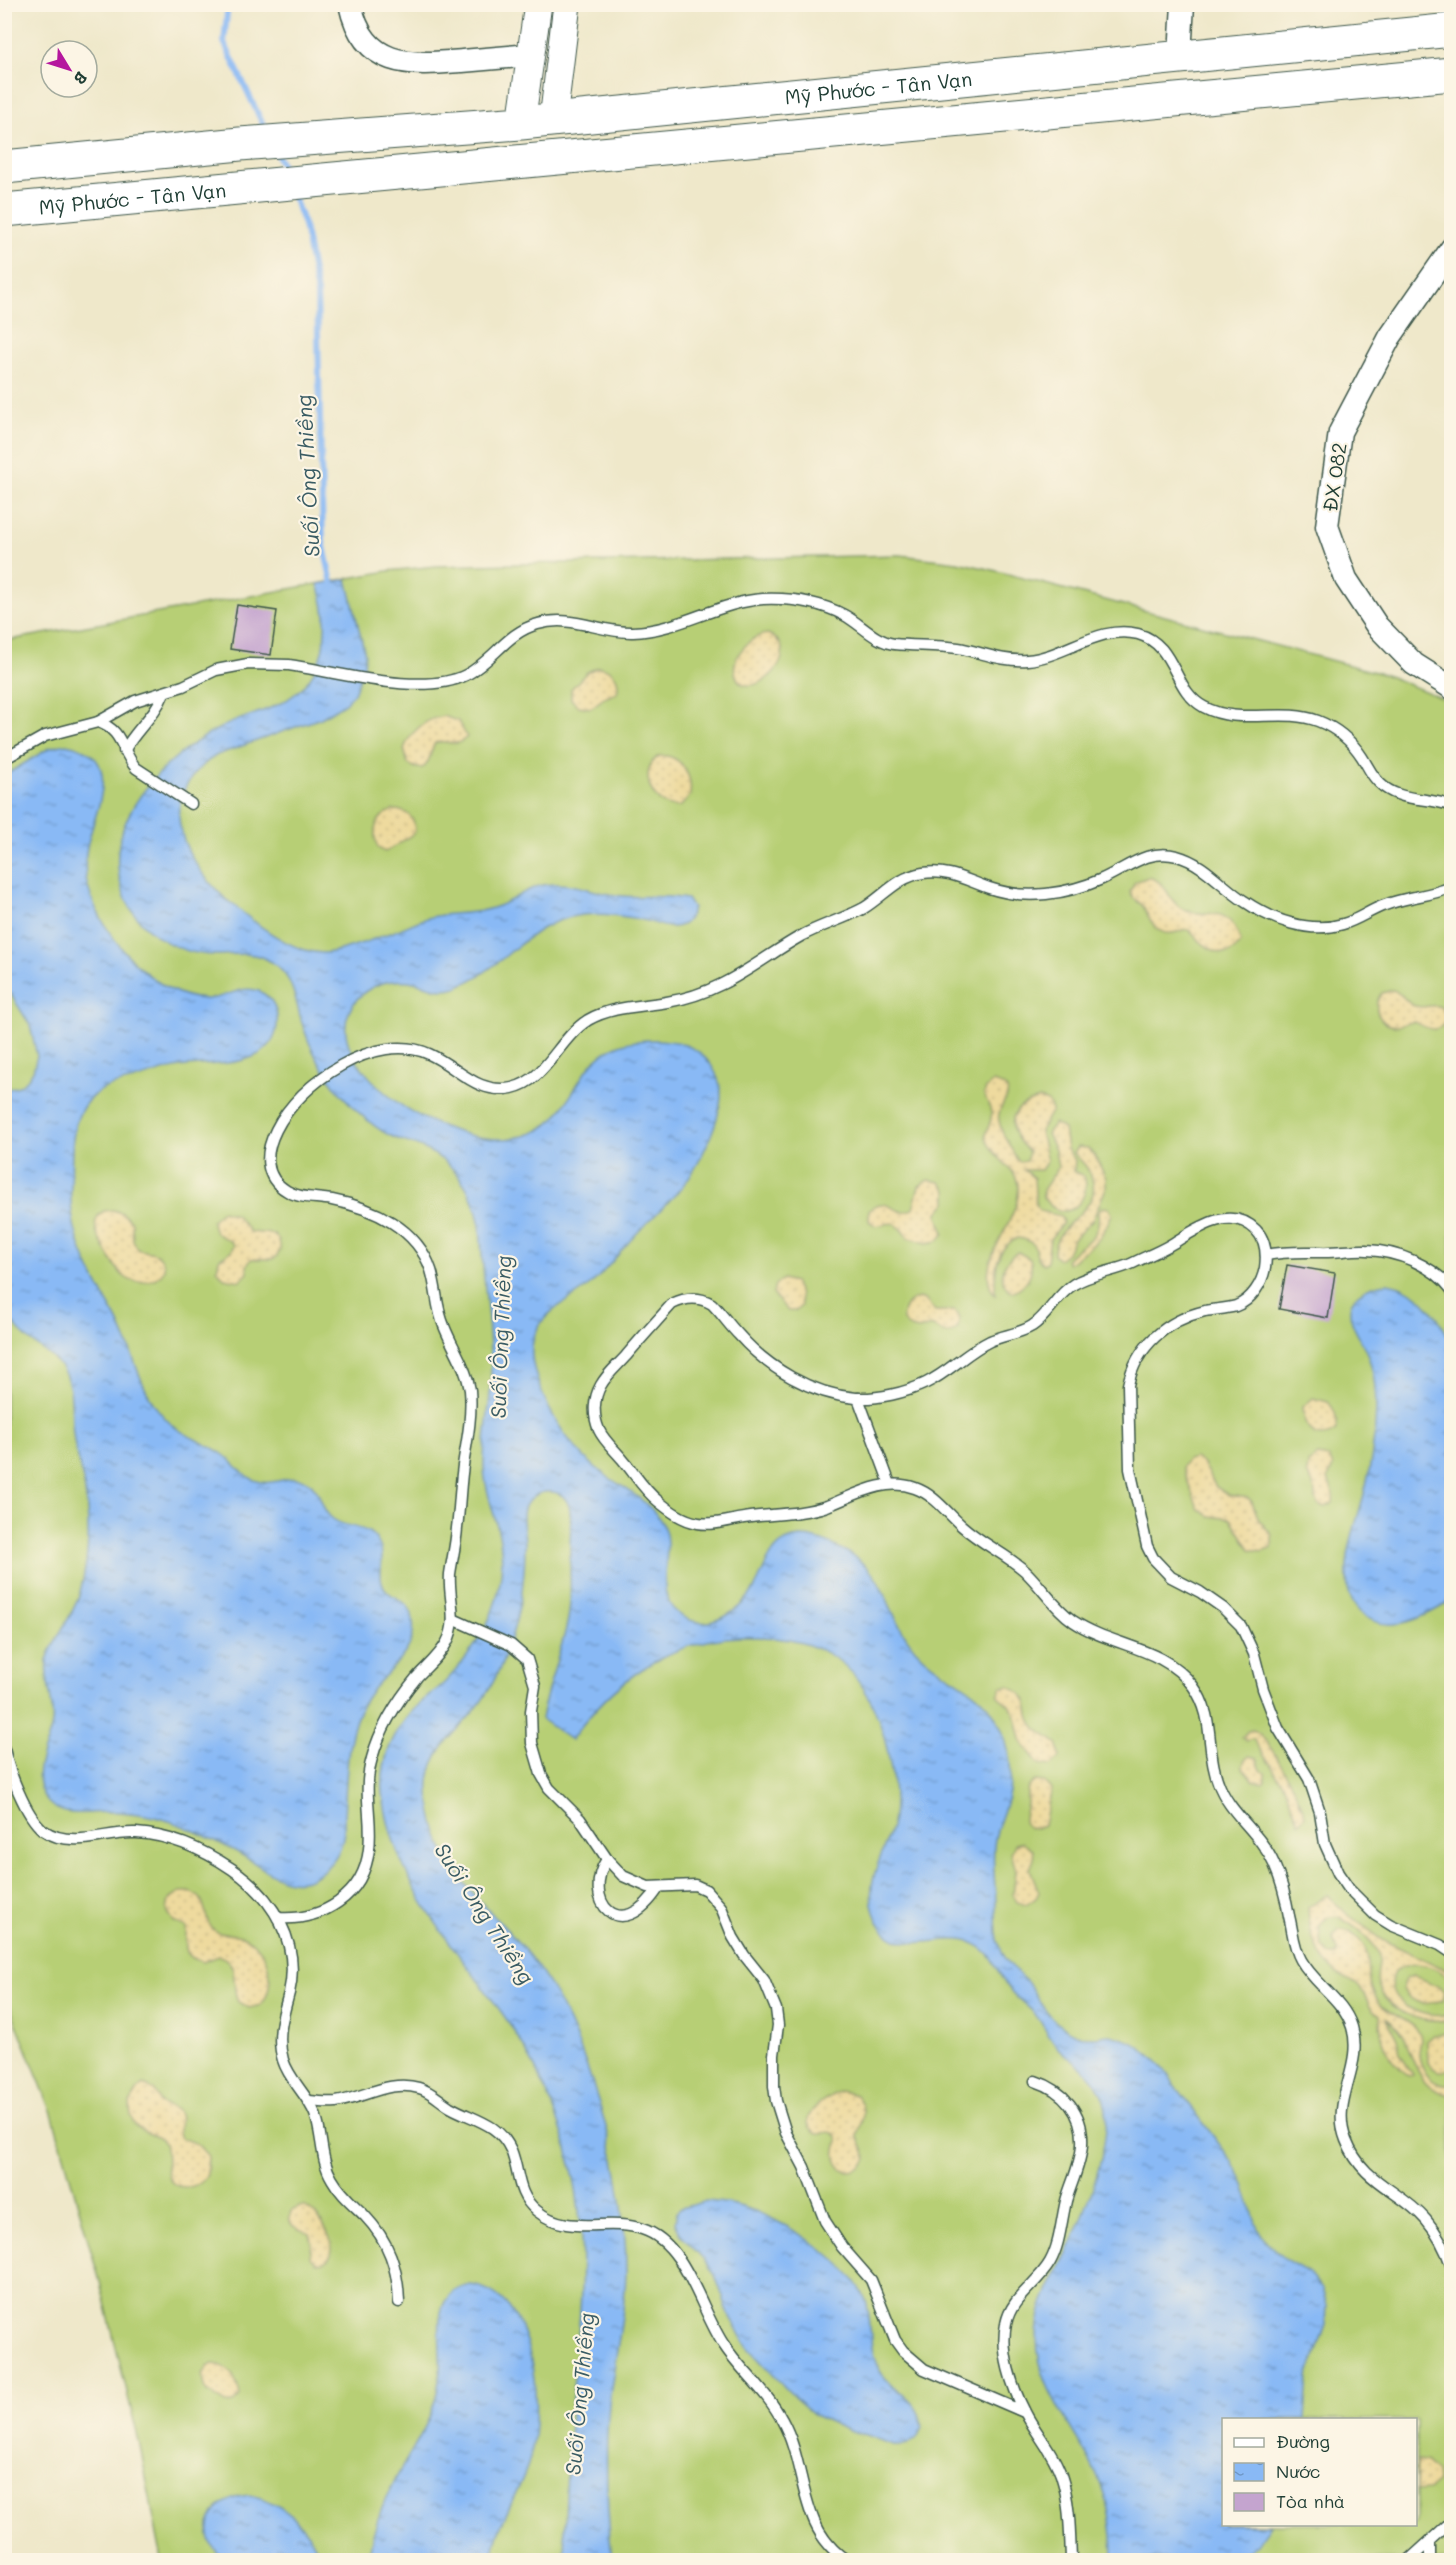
<svg xmlns="http://www.w3.org/2000/svg" width="1456" height="2565" font-family="Mali,sans-serif">
<style>
.grass{fill:#b7cf74;stroke:#6b8654;stroke-width:1.5;fill-rule:evenodd}
.sand{fill:url(#sand-dots);stroke:#868c69;stroke-width:1.5}
.water{fill:url(#water-ripples);stroke:#547b94;stroke-width:1.5}
.lines{fill:none;stroke-linecap:round;stroke-linejoin:round}
.stream{stroke:#89b9f5;stroke-width:6}
.building{fill:#c4a4cf}
.service-casing{stroke:#3e574a;stroke-width:13}
.minor-casing{stroke:#3e574a;stroke-width:25}
.tertiary-casing{stroke:#3e574a;stroke-width:29}
.primary-casing{stroke:#3e574a;stroke-width:35}
.service{stroke:#fff;stroke-width:10}
.minor{stroke:#fff;stroke-width:22}
.tertiary{stroke:#fff;stroke-width:27}
.primary{stroke:#fff;stroke-width:33}
.labels{text-anchor:middle;dominant-baseline:central;stroke-width:4.5;stroke-linejoin:round;paint-order:stroke}
.street-label{font-size:20px;fill:#1f3d34;stroke:#fcf5e5}
.water-label{font-size:21px;font-style:italic;fill:#3a5c64;stroke:#fcf5e5}
</style>
<defs>
<pattern id="sand-dots" width="8" height="8" patternUnits="userSpaceOnUse" patternTransform="scale(1.5)"><rect width="8" height="8" fill="#eeda9e"/><path d="M2 2h.1M6 6h.1" fill="none" stroke="#ccbc89" stroke-width="1.8" stroke-linecap="round"/></pattern>
<pattern id="water-ripples" width="26" height="14" patternUnits="userSpaceOnUse" patternTransform="scale(1.5)"><rect width="26" height="14" fill="#89b9f5"/><path d="M2 4q2-2 4 0t4 0M15 11q2-2 4 0t4 0" fill="none" stroke="#6f98c7"/></pattern>
</defs>
<rect width="100%" height="100%" fill="#fcf5e5"/>
<filter id="ink" filterUnits="userSpaceOnUse"><feTurbulence type="fractalNoise" baseFrequency=".0167" numOctaves="2"/><feDisplacementMap in="SourceGraphic" scale="12" xChannelSelector="R" yChannelSelector="G"/><feConvolveMatrix kernelMatrix="1 2 1 2 8 2 1 2 1" color-interpolation-filters="sRGB"/></filter>
<filter id="wash" filterUnits="userSpaceOnUse"><feTurbulence type="fractalNoise" baseFrequency=".008" numOctaves="4" result="noise"/><feDisplacementMap in="SourceGraphic" scale="24" xChannelSelector="R" yChannelSelector="G"/><feGaussianBlur stdDeviation="1.35" result="paint"/><feColorMatrix in="noise" values="0 0 0 0 0 0 0 0 0 0 0 0 0 0 0 0 0 1.4 0 .05"/><feComposite in="paint" operator="in"/></filter>
<g filter="url(#wash)">
<rect width="100%" height="100%" fill="#efe8ca"/>
<path class="grass" d="M900,555l57,7 32,7 397,106 65,27v1858h-1289l-22,-114 -40,-164 -48,-169 -47,-119v-1353l383,-70 49,-5zM1224,2420h192v104h-192z"/>
<g class="sand">
<path d="M768,634c43,19 -23,76 -33,39 -4,-17 17,-39 33,-39z"/>
<path d="M598,667c15,1 23,12 19,26l-13,5 -13,10 -13,-2 -7,-7v-10l16,-17z"/>
<path d="M443,716l15,5 9,16c-14,13 -19,1 -32,6 -7,11 -4,35 -27,21l-4,-15c6,-17 21,-30 39,-33z"/>
<path d="M659,756c23,-3 34,21 31,40l-9,10c-27,6 -46,-35 -22,-50z"/>
<path d="M393,810c14,0 23,8 22,22 -3,3 -27,19 -30,20l-7,-4c-7,-17 -3,-31 15,-38z"/>
<path d="M1148,877c22,6 17,21 33,31 23,14 45,-10 60,33 -13,26 -39,4 -51,-10 -6,-3 -7,-1 -13,1 -18,6 -26,-9 -32,-22 -3,-9 -12,-8 -15,-18l5,-10z"/>
<path d="M1393,990c9,3 11,10 19,15 14,7 29,-10 36,14 -11,17 -21,9 -34,3 -7,0 -13,4 -19,4 -17,-1 -24,-21 -13,-33z"/>
<path d="M993,1082c27,6 9,18 6,32 -1,3 1,11 2,14 3,11 11,20 15,30l4,4 6,-1 3,-9c-23,-22 -24,-45 11,-53l8,3 4,8 -12,21 7,30 -6,9h-17l10,8 2,28 5,5 20,5 2,7 -13,16 -3,23 -4,2c-13,-11 0,-23 -26,-26 -23,11 -22,34 -22,57 -22,-28 16,-66 22,-94 7,-34 -17,-34 -29,-58 -6,-11 3,-16 3,-26 1,-8 -4,-15 -7,-22l2,-7z"/>
<path d="M1054,1123l10,6 3,20 8,11 -1,11 10,5c9,21 -19,54 -41,21v-7l15,-22 -3,-18 -8,-16z"/>
<path d="M1078,1147l9,1 8,8 11,22v10l-13,31 -20,21 -6,13 -8,6 -5,-5c-1,-37 59,-42 33,-86 -4,-6 -9,-10 -13,-15z"/>
<path d="M929,1180l11,2 7,9v11l-10,12 7,19 -6,8 -11,2 -19,-5c-14,-17 -10,-17 -32,-12l-7,-5v-10c12,-14 21,-3 34,1l10,-3 6,-23z"/>
<path d="M1102,1207l7,1 3,6c-11,24 -9,24 -32,41 -4,4 -7,7 -12,9l-2,-4c15,-19 36,-19 32,-48z"/>
<path d="M113,1210l9,3 10,9 1,18 5,9c7,4 15,1 21,7 19,19 -18,34 -34,21 -10,-7 -20,-28 -26,-39 -5,-11 -6,-20 5,-27z"/>
<path d="M222,1211l14,4 14,17 24,2c8,8 9,18 -1,25h-22l-4,7 1,7 -8,8 -16,-3 -7,-9 2,-10 12,-8 3,-6c-8,-10 -22,-7 -22,-25z"/>
<path d="M1018,1252l12,7c5,15 -4,27 -18,33 -17,-11 -9,-32 6,-40z"/>
<polygon points="783,1279 794,1282 800,1295 801,1306 796,1311 788,1311 773,1294 775,1285"/>
<path d="M919,1298l6,2 10,11h20l5,6 -2,11c-11,11 -16,2 -28,-2l-11,4 -9,-2 -7,-7c-1,-12 4,-20 16,-23z"/>
<path d="M1313,1398l15,4c7,7 10,18 9,28 -7,6 -13,7 -22,5l-10,-12 -2,-16z"/>
<path d="M1318,1456l11,2 4,9 -5,11c2,10 7,13 5,25l-7,4 -6,-1 -5,-7 -1,-15 -7,-10 1,-11z"/>
<polygon points="1195,1458 1202,1463 1216,1487 1229,1495 1248,1498 1252,1502 1259,1520 1272,1535 1272,1548 1262,1552 1250,1549 1231,1519 1209,1516 1198,1508 1182,1467 1187,1460"/>
<path d="M1009,1686c29,15 12,26 27,42 6,7 16,9 22,18l2,12 -9,8 -12,-2 -17,-21 -7,-29 -5,-8 -12,-10 3,-9z"/>
<path d="M1253,1730c15,4 47,69 52,85l-6,8 -15,-38 -31,-46 -7,2 -4,-4 6,-6z"/>
<polygon points="1249,1756 1257,1758 1261,1770 1265,1773 1265,1781 1262,1783 1253,1780 1243,1768 1244,1761"/>
<path d="M1035,1781l9,1 7,7v4l-7,32 -9,4c-18,-3 -9,-15 -8,-26 0,-10 -2,-15 8,-22z"/>
<polygon points="1022,1842 1033,1850 1034,1859 1030,1869 1039,1892 1036,1898 1026,1905 1017,1902 1013,1894 1016,1871 1011,1853 1015,1844"/>
<path d="M180,1892c32,-3 20,26 33,37 8,8 21,3 31,8 25,11 34,47 17,68l-12,3 -11,-6c-8,-16 3,-40 -19,-46l-16,6c-24,-6 -16,-19 -17,-35l-12,-5 -7,-11 2,-12z"/>
<path d="M1327,1895l20,19 36,26 68,32v8c-14,-14 -39,-23 -57,-8 -15,30 34,51 57,41l-1,8c-27,3 -64,-8 -72,-37 -3,-11 4,-22 0,-32 -5,-12 -30,-31 -42,-36l-10,2 -7,9 2,19 9,9h6l2,-4 -5,-14 6,-7c8,-1 11,2 17,7 19,15 8,35 17,55 11,25 34,24 45,39 6,8 1,14 1,22 0,17 15,35 32,32v10c-46,-8 -32,-56 -64,-76l10,19 3,16 13,21 -4,1c-21,-16 -30,-35 -29,-61 -14,-7 -12,-20 -22,-29 -6,-6 -14,-7 -20,-12 -22,-16 -29,-41 -30,-66z"/>
<path d="M1414,1976l26,11 4,5 -2,8c-31,14 -54,-20 -28,-24z"/>
<path d="M1451,2033v35c-10,6 -16,3 -23,-5l-1,-22 7,-6z"/>
<path d="M144,2085l11,5 5,13c5,3 11,3 15,6 10,8 0,19 6,29l16,6 11,12 -1,19c-6,7 -11,12 -21,12 -27,0 -16,-27 -21,-43 -13,-17 -36,-5 -35,-41l8,-13z"/>
<path d="M841,2091l15,4c13,16 5,24 2,41l9,23c-7,15 -27,17 -31,-1 -2,-7 2,-12 2,-19 -5,-11 -11,-5 -21,-6 -26,-14 10,-37 24,-42z"/>
<path d="M302,2206c22,6 46,57 15,57l-7,-6 2,-15 -2,-8c-11,-6 -25,-6 -19,-23z"/>
<path d="M213,2364c17,0 25,18 27,32l-6,7 -8,1 -20,-13 -4,-17 6,-8z"/>
<polygon points="1417,2460 1426,2461 1436,2471 1437,2482 1428,2490 1416,2491"/>
</g>
<g class="water">
<path d="M347,579l18,75 -1,13 -10,26 -9,10 -24,15 -104,37c-27,16 -44,43 -36,75 6,29 32,60 55,77 21,18 58,46 87,46 17,0 53,-15 70,-21 13,-5 25,-12 38,-15 22,-5 45,-2 67,-11 16,-6 28,-18 45,-21 29,-5 52,9 80,11 22,2 43,-2 64,3l6,9c-4,9 -4,15 -14,18 -12,4 -25,-4 -36,-6 -19,-4 -42,-7 -61,-5 -54,6 -78,55 -126,72 -19,6 -28,-3 -47,-6 -25,-3 -50,8 -60,31 -12,28 11,57 30,75 30,30 91,57 134,51 76,-9 48,-100 141,-98 17,0 34,3 47,14 12,10 20,26 20,42 -1,23 -14,50 -24,69 -15,26 -36,44 -57,65 -17,17 -31,38 -49,54 -18,16 -45,24 -55,48 -7,16 -4,31 1,47 13,39 37,74 71,98 19,13 44,26 55,48 15,31 -20,79 30,96 24,7 49,-13 61,-32 13,-22 15,-49 46,-52 12,-1 24,4 35,9 56,24 47,64 80,103 22,25 56,34 76,61 16,23 23,55 18,82 -3,16 -11,31 -14,47 -3,17 -1,32 0,49 3,25 -3,49 11,71 7,11 17,17 24,27 7,11 12,22 21,31 12,12 26,20 43,20 15,-1 10,-4 24,0 16,4 30,15 41,26l72,97 13,25 14,44 8,13 22,19 21,12 13,16 5,16 -1,20 -18,52 -3,42 -81,1v104l46,1 -13,19 -19,16h-125c0,-28 -3,-55 -15,-82 -21,-50 -68,-93 -60,-153 3,-22 12,-38 22,-58 19,-36 43,-98 46,-139 2,-16 -2,-33 -11,-46 -10,-15 -24,-21 -36,-33 -10,-10 -15,-24 -24,-35 -9,-10 -22,-18 -29,-29 -11,-17 -13,-34 -34,-42 -32,-13 -80,22 -98,-31 -11,-31 14,-64 19,-94 3,-24 -1,-46 -6,-69 -19,-86 -64,-116 -150,-112 -71,4 -126,47 -166,103l-30,-21c6,-33 19,-63 26,-95 6,-26 2,-52 3,-78 0,-20 8,-57 -25,-54 -9,1 -18,8 -21,17 -3,10 1,24 1,35 0,28 -3,57 -11,84 -6,24 -17,50 -31,71 -21,32 -58,51 -54,95 8,83 57,105 102,164 31,40 49,86 64,133 20,58 31,119 31,181 -1,45 -12,88 -17,133 -5,52 -2,104 3,155h-48c1,-50 3,-100 7,-150 10,-107 24,-193 -16,-298 -12,-31 -28,-61 -46,-89 -49,-71 -117,-139 -126,-230 -3,-32 10,-62 32,-85 10,-10 22,-17 32,-28 18,-19 34,-41 44,-65 11,-28 14,-56 7,-85 -5,-21 -13,-40 -14,-62 -1,-34 8,-66 7,-100 -1,-48 -9,-95 -11,-143 -7,-34 -24,-62 -56,-76 -12,-6 -24,-8 -35,-14 -21,-11 -38,-29 -53,-47 -14,-18 -26,-40 -33,-62 -9,-27 -8,-53 -37,-67 -17,-8 -33,-4 -51,-4 -41,-1 -81,-26 -93,-67 -21,-67 40,-128 94,-158 21,-12 44,-16 65,-27 45,-23 52,-75 37,-119z"/>
<path d="M66,744c61,11 29,65 21,103 -2,10 -2,21 -1,31 8,49 67,121 120,121 19,0 36,-15 53,-8 10,5 17,14 18,25 4,52 -57,47 -91,50 -18,2 -35,9 -52,14 -11,3 -21,4 -31,9 -37,20 -30,63 -32,98 -3,46 20,87 42,125 22,36 24,81 57,111 16,15 36,19 54,32 13,9 20,24 37,27 16,3 30,-9 46,-1 16,9 12,28 26,38 15,11 36,4 46,25 7,13 -1,25 3,38 4,17 26,15 30,33 10,39 -30,56 -47,85 -20,34 -18,77 -21,115 1,19 -1,36 -15,50 -35,37 -62,3 -94,-14 -21,-11 -44,-23 -66,-30 -16,-5 -33,-8 -49,-9 -26,-2 -64,12 -78,-19 -11,-24 6,-46 10,-69 3,-22 -8,-42 -5,-63 5,-23 26,-42 33,-69 10,-36 10,-75 3,-112 -4,-16 -9,-32 -10,-48 -3,-20 1,-40 -8,-58 -9,-18 -25,-24 -39,-37 -8,-7 -14,-16 -21,-23v-224l14,-4 8,-6 6,-9 4,-15 -7,-31 -25,-40 -1,-209 45,-28z"/>
<path d="M1388,1283c31,5 51,33 64,61l-1,257c-26,16 -64,37 -91,11 -8,-8 -13,-21 -13,-33 -2,-29 10,-57 17,-85 7,-28 11,-56 12,-85 0,-20 -2,-40 -10,-58 -4,-10 -11,-19 -14,-29 -9,-25 14,-37 36,-39z"/>
<path d="M706,2201c17,1 33,4 49,10 36,15 98,51 111,90 7,23 1,48 14,70 15,24 39,26 43,57l-7,12 -15,5h-8l-26,-10 -18,-4 -34,-16 -20,-17 -47,-50 -17,-28 -16,-45 -8,-12 -27,-30 -5,-10 2,-11 4,-4z"/>
<path d="M470,2285c67,7 73,123 60,173 -10,36 -34,65 -38,102h-124c4,-26 13,-54 26,-78 15,-29 34,-53 42,-85 3,-14 5,-28 4,-41 0,-30 -7,-63 30,-71z"/>
<path d="M249,2495c36,7 60,33 73,65h-99c-4,-6 -10,-12 -13,-20 -7,-27 16,-43 39,-45z"/>
</g>
<g class="lines">
<g class="stream">
<polyline points="228,4 224,42 267,133"/>
<polyline points="275,150 286,174"/>
<polyline points="292,192 304,225 317,293 323,542 333,588"/>
</g>
</g>
<g id="blocks">
<g class="building">
<polygon points="237,605 277,611 271,655 230,649"/>
<polygon points="1287,1265 1335,1273 1328,1318 1279,1309"/>
</g>
</g>
</g>
<g filter="url(#ink)">
<use href="#blocks" fill-opacity="0" stroke="#3e574a" stroke-width="1.5"/>
<g class="lines">
<g class="service-casing">
<g id="service">
<path d="M98,722c25,8 23,29 38,46l55,36"/>
<path d="M124,751c12,-22 31,-35 40,-58"/>
<path d="M4,759l41,-23 53,-14 37,-21 48,-15 33,-16 32,-6 41,1c49,7 133,32 177,10 27,-14 41,-43 72,-51 34,-10 62,9 95,8 45,-1 85,-30 130,-33 27,-1 56,3 81,16 17,9 30,26 50,29 21,2 42,1 64,4 23,4 44,14 69,12 38,-3 72,-36 111,-26 39,11 34,56 66,73 35,19 78,0 114,14 18,7 33,19 44,36 7,11 11,22 22,30 20,15 45,10 68,19"/>
<path d="M1266,1255c19,-4 35,-3 54,-3 16,1 31,-3 47,-2 30,1 66,15 85,40"/>
<polyline points="858,1398 890,1484"/>
<polyline points="453,1619 511,1645 527,1659 535,1686 531,1711 532,1743 541,1774 549,1788 580,1819 607,1859 623,1876 648,1887 695,1885 706,1890 721,1907 733,1937 744,1955 764,1980 776,2009 778,2025 774,2055 774,2086 776,2101 786,2133 804,2167 825,2221 842,2247 871,2280 895,2340 903,2351 924,2369 1024,2412"/>
<path d="M4,1749c5,22 21,66 39,81 11,8 26,10 39,9 18,-1 35,-7 54,-6 35,2 68,17 96,36 41,28 69,74 57,124 -6,22 -13,44 -6,67 6,20 24,34 32,54 8,22 5,45 17,65 9,16 21,25 33,37 24,25 33,53 34,86"/>
<path d="M607,1859c-26,40 13,89 52,28"/>
<path d="M278,1918c44,3 86,-22 91,-69 4,-32 -7,-56 3,-91 8,-30 26,-58 45,-81 10,-11 23,-21 30,-35 12,-22 1,-44 3,-68 2,-15 6,-30 7,-46 3,-23 3,-46 7,-69 4,-23 8,-45 6,-69 -4,-24 -17,-41 -26,-64 -8,-18 -7,-37 -13,-56 -14,-42 -58,-62 -99,-70 -15,-3 -32,-1 -45,-9 -24,-14 -22,-39 -11,-61 23,-47 100,-100 153,-76 29,13 48,41 83,34 34,-7 46,-49 76,-68 25,-14 51,-13 79,-18 19,-3 37,-9 55,-18 27,-13 52,-33 79,-48 20,-11 43,-17 63,-28 21,-13 33,-31 59,-35 25,-4 43,7 66,15 18,6 38,8 57,6 19,-2 38,-7 56,-15 25,-11 46,-31 75,-23 27,7 45,31 67,45 28,19 65,33 99,23 15,-4 27,-14 42,-19 21,-8 45,-9 67,-18"/>
<path d="M1452,1953l-12,-8 -49,-20 -16,-10 -26,-26 -11,-16 -13,-29 -5,-32 -11,-33 -31,-51 -15,-39 -9,-35 -13,-28 -18,-18 -23,-16 -29,-15 -18,-19 -6,-12 -17,-77 -2,-84c8,-39 39,-65 77,-74 10,-2 21,-2 31,-5 16,-6 26,-23 29,-38 2,-14 1,-28 -9,-38 -27,-27 -62,1 -86,15 -12,7 -25,12 -37,18 -19,9 -41,10 -59,21 -18,11 -25,31 -42,42 -13,8 -28,9 -42,15 -23,11 -41,31 -64,42 -21,10 -47,16 -70,15 -45,-4 -88,-30 -117,-63 -10,-10 -17,-21 -27,-31 -13,-8 -26,-7 -40,0 -15,17 -31,34 -46,52 -8,9 -19,18 -25,29 -8,14 -8,31 -2,45 5,11 16,20 24,30 12,14 20,29 35,41 12,10 24,19 40,22 17,3 35,-4 53,-6 26,-3 51,-3 76,-11 29,-11 57,-29 88,-18 20,7 32,25 47,38 20,18 44,28 63,45 17,16 28,36 48,50 39,26 90,25 120,65 23,32 12,63 25,96 11,32 42,50 56,82 7,16 12,34 15,52 4,15 4,30 12,44 14,25 42,39 51,67 12,40 -22,73 -6,113 17,44 53,49 80,80 12,14 20,30 26,47"/>
<path d="M1035,2081c28,9 49,32 47,64 -1,19 -11,38 -16,56 -5,21 -6,43 -16,61 -13,23 -39,35 -44,62 -6,28 6,63 19,88 11,22 28,39 36,63 9,27 9,57 10,85"/>
<path d="M309,2101c9,1 18,2 27,1 28,-4 54,-23 83,-14 12,3 21,13 31,19 23,13 49,16 61,43 9,22 5,44 26,61 32,26 70,6 105,18 45,14 58,81 82,116 17,26 43,46 58,75 26,47 15,107 64,140"/>
<polyline points="1430,2543 1430,2560"/>
<polyline points="1409,2560 1452,2521"/>
</g>
</g>
<g class="minor-casing">
<g id="minor">
<path d="M350,4c14,65 59,61 112,57 23,-2 46,-4 69,-6"/>
<polyline points="1180,55 1183,4"/>
<polyline points="1452,248 1390,337 1340,432 1327,526 1346,579 1377,626 1414,664 1452,688"/>
</g>
</g>
<g class="tertiary-casing">
<g id="tertiary">
<polyline points="553,120 567,4"/>
<polyline points="521,123 538,4"/>
</g>
</g>
<g class="primary-casing">
<g id="primary">
<path id="s1" d="M4,167l236,-23 281,-21 931,-93"/>
<path id="s2" d="M4,210l1448,-136"/>
</g>
</g>
<use href="#service" class="service"/>
<use href="#minor" class="minor"/>
<use href="#tertiary" class="tertiary"/>
<use href="#primary" class="primary"/>
</g>
</g>
<g class="labels">
<g class="street-label">
<text stroke="none"><textPath href="#s1" startOffset="878">Mỹ Phước - Tân Vạn</textPath></text>
<text stroke="none"><textPath href="#s2" startOffset="129">Mỹ Phước - Tân Vạn</textPath></text>
<text transform="translate(1334 477) rotate(-82)">ĐX 082</text>
</g>
<g class="water-label">
<text transform="translate(307 476) rotate(-93)">Suối Ông Thiềng</text>
<text transform="translate(500 1337) rotate(-88)">Suối Ông Thiềng</text>
<text transform="translate(485 1913) rotate(57)">Suối Ông Thiềng</text>
<text transform="translate(579 2394) rotate(-85)">Suối Ông Thiềng</text>
</g>
</g>
<rect width="1456" height="2565" fill="none" stroke="#fcf5e5" stroke-width="24"/>
<rect x="1222" y="2418" width="195" height="108" fill="#fcf5e5" stroke="#a4ab9e" stroke-width="1.5"/>
<rect x="1234" y="2438" width="30" height="9" fill="#ffffff" stroke="#a4ab9e" stroke-width="1.5"/>
<text x="1276" y="2448" font-size="18" fill="#1f3d34">Đường</text>
<rect x="1234" y="2463" width="30" height="18" fill="url(#water-ripples)" stroke="#a4ab9e" stroke-width="1.5"/>
<text x="1276" y="2478" font-size="18" fill="#1f3d34">Nước</text>
<rect x="1234" y="2493" width="30" height="18" fill="#c4a4cf" stroke="#a4ab9e" stroke-width="1.5"/>
<text x="1276" y="2508" font-size="18" fill="#1f3d34">Tòa nhà</text>
<g transform="translate(69 69) rotate(128)"><circle r="28" fill="#fcf5e5" stroke="#a4ab9e" stroke-width="1.5"/>
<path d="M0-4.5L10 22L0 15L-10 22Z" fill="#b5179e"/>
<text y="-9" font-size="16" font-weight="bold" text-anchor="middle" fill="#1f3d34">B</text>
</g>
</svg>
